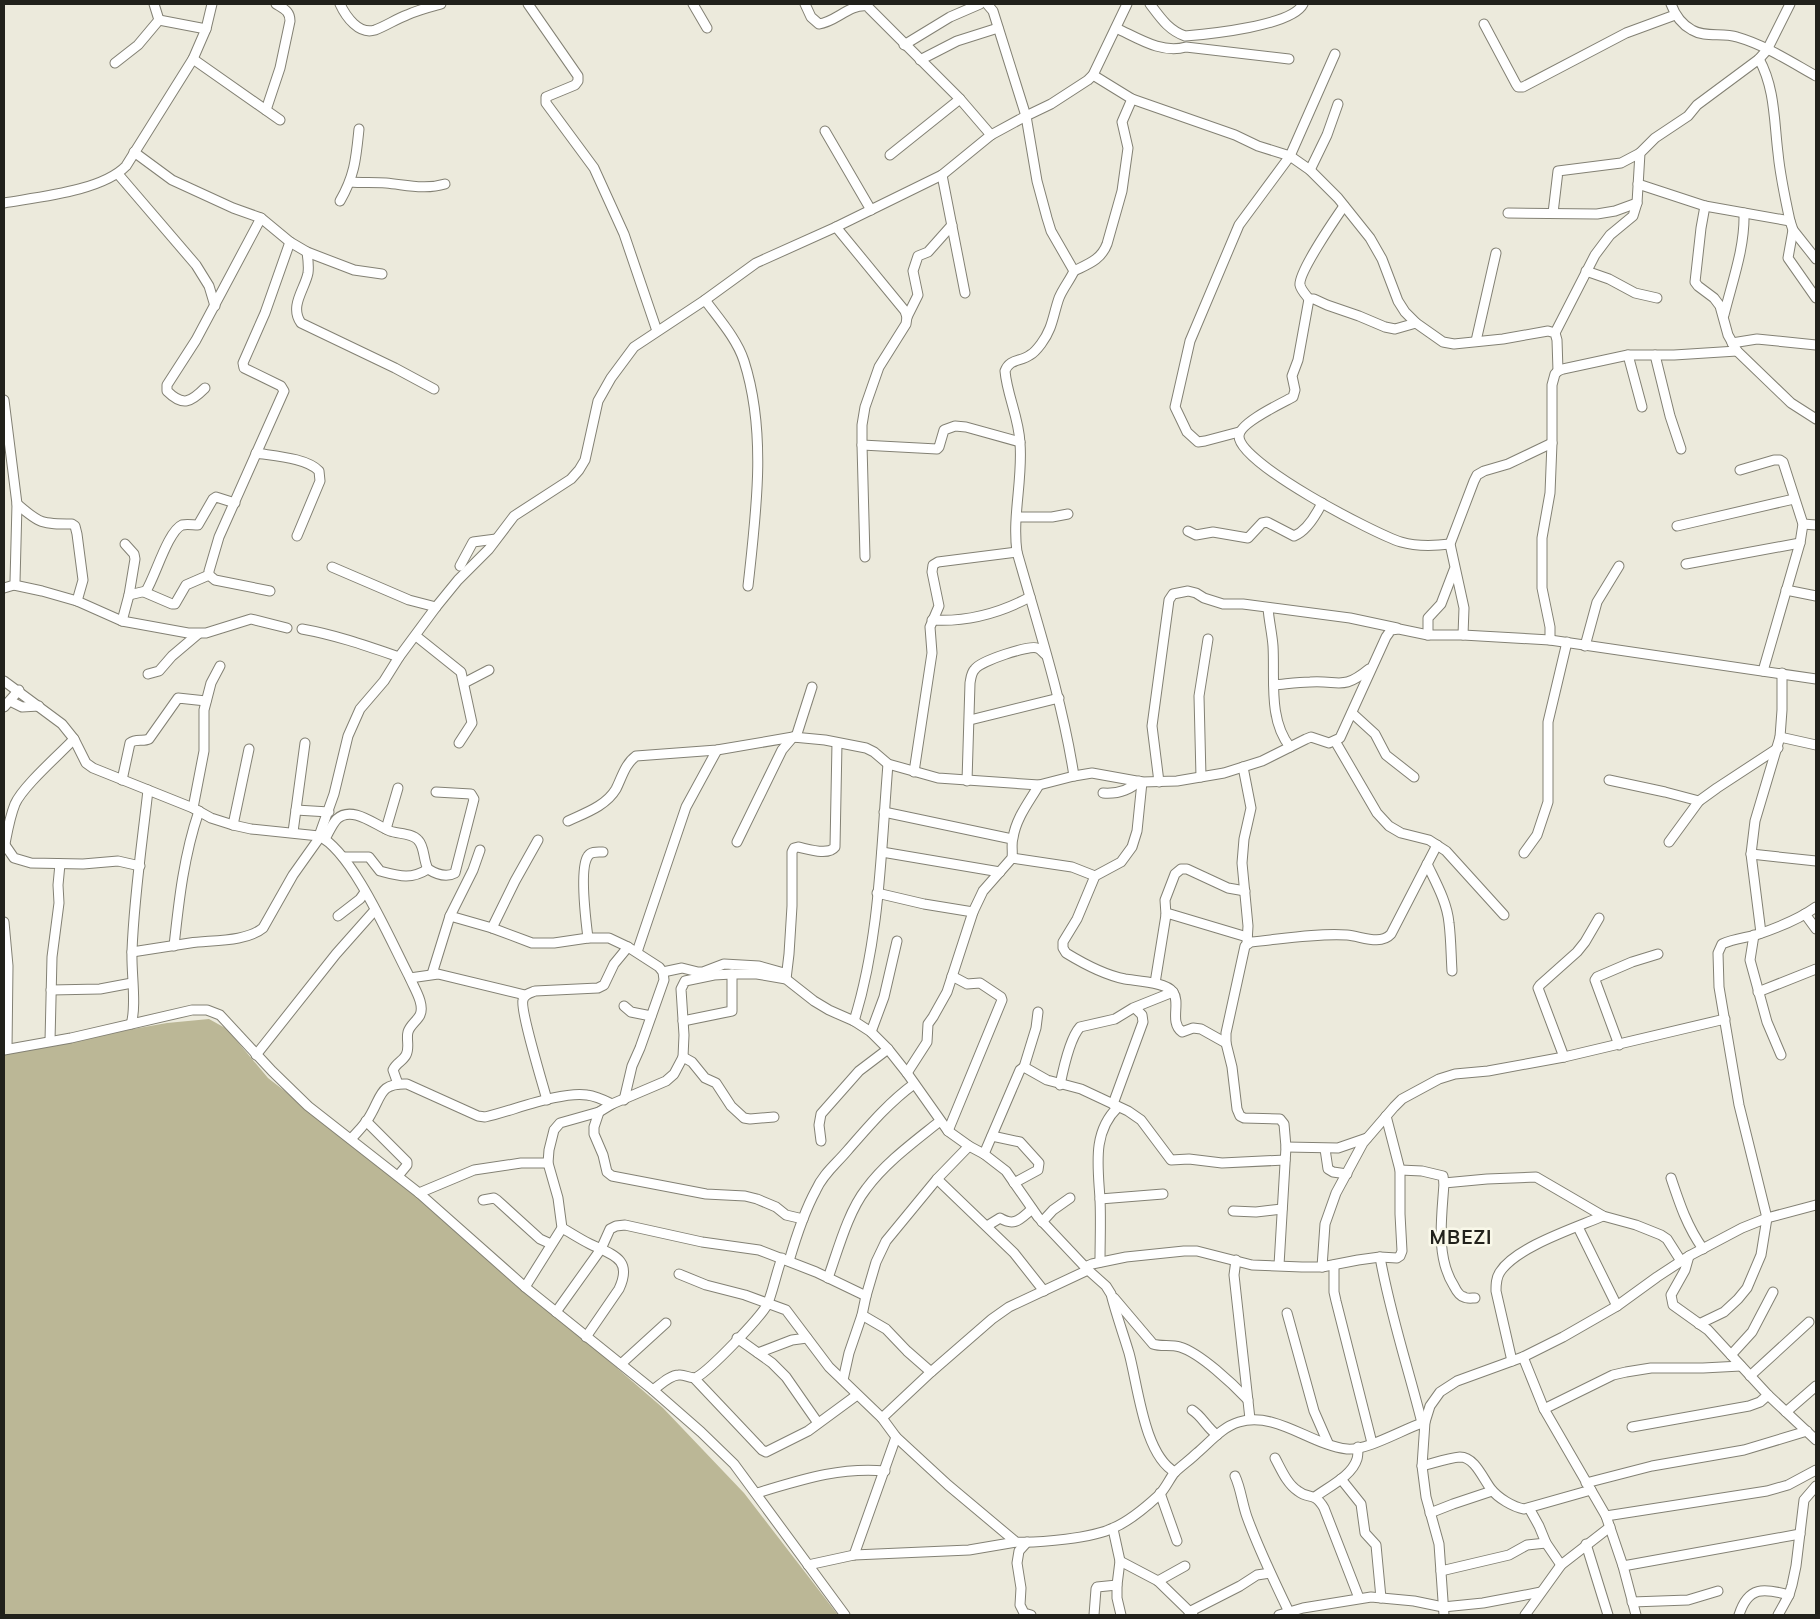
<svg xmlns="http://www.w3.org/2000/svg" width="1820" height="1619" font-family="Mulish,sans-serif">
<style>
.forest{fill:#bbb796}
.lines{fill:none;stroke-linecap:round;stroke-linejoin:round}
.minor-casing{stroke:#838174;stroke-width:11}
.minor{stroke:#fff;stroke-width:9}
.labels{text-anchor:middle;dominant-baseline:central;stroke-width:5;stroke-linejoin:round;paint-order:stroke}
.district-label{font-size:19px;font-weight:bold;letter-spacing:1px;fill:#21211b;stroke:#f9f8e9}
</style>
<rect width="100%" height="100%" fill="#eceadc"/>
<polygon class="forest" points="209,1019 227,1029 268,1078 412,1190 663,1408 744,1493 838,1615 4,1615 4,1052 167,1023"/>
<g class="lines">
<g class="minor-casing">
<g id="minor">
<path d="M340,4c6,13 19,31 35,26 11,-4 21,-11 32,-15 11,-5 23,-8 34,-11"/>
<polyline points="528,4 578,76 578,81 575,85 546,97 546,103 594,168 624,234 657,331"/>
<polyline points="693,4 707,28"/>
<path d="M805,4l6,13 8,7c17,-2 30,-20 48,-18l93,93 31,36"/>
<path d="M987,4l6,7 33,105 11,65 10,37 4,13 23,40c-4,9 -11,17 -15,27 -6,17 -6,30 -18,46 -3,4 -7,9 -11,11 -9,7 -20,3 -25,16 2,24 14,47 15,72 3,36 -8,73 -3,109 21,74 45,147 57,224"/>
<path d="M1150,4c10,13 18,26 35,32 24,-2 107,-10 118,-32"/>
<path d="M1671,4c4,11 10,20 21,26 13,8 31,2 45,7 28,8 54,25 79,39"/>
<polyline points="159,20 206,29"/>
<polyline points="1484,24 1516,84 1518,87 1523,87 1626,33 1675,15"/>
<path d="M1116,28c22,10 45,26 70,19l103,12"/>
<polyline points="904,45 950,17 980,4"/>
<polyline points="193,59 280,120"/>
<path d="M1759,59c16,29 15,62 19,94 2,22 7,45 12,68l3,9 23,29"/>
<polyline points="920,60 957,41 998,28"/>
<polyline points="115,63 138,45 159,20 154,4"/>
<polyline points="1093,75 1132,99 1235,135 1258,146 1290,156 1310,170 1338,198 1370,238 1382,259 1398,301 1405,312 1416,323 1443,342 1454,344 1503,339 1548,331 1555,333 1557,340 1558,371"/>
<path d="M266,110l14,-42 10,-47c0,-10 -6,-12 -14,-17"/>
<polyline points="825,131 871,210"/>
<polyline points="134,152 172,180 233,208 261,218 290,242 307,252 354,270 382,274"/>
<polyline points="890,155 960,99"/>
<polyline points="1310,170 1327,135 1338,104"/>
<polyline points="118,174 196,265 209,286 215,306"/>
<polyline points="942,175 965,293"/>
<path d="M350,182c12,1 24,0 36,1 21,2 39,7 59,1"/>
<polyline points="1638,184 1705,206 1790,221"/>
<path d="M340,201c15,-26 16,-43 19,-72"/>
<path d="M4,203c34,-6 98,-12 122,-37l67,-107 13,-30 6,-25"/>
<polyline points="1705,206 1701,228 1695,282 1698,286 1714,298 1720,306 1728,335 1737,351 1791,403 1816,419"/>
<polyline points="1508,213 1597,214 1615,211 1637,203"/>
<polyline points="1553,213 1558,171 1621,163 1640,153"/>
<polyline points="836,227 905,311 907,317 906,324 879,367 865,407 862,425 862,445 865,557"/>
<polyline points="1793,230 1788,258 1816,298"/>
<path d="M307,252c1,7 2,14 1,21 -3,16 -19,33 -7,50l94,45 39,21"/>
<path d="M1074,271c14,-7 27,-11 33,-27l15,-53 6,-43 -6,-26 10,-23"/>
<polyline points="1586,271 1609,279 1635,293 1657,298"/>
<path d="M1309,299c-3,-4 -8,-9 -9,-14 -2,-12 35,-66 44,-79"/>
<path d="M705,300c14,19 32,39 39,61 23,72 12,152 4,225"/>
<path d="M1724,315c8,-33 21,-67 20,-102"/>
<polyline points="907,317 918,295 913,271 918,256 928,252 952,225"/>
<path d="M1416,323l-21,6 -10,-2 -26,-11 -32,-11 -13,-6h-5l-11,61 -6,16 3,14 -2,7c-11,6 -54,26 -54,39 -1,27 136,98 162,106 17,5 33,4 49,2"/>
<polyline points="1555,333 1595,255 1610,235 1633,216 1637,203 1640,153 1655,138 1688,116 1697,105 1759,59 1767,50 1790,4"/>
<polyline points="1476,341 1496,253"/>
<polyline points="1732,343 1757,339 1816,345"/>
<polyline points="1628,355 1642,407"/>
<polyline points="1655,355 1670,416 1681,449"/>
<path d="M205,388c-14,14 -22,19 -38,3v-6l29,-45 65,-122"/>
<polyline points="4,400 17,504 15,582 14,585 4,588"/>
<polyline points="1239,432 1205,441 1198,442 1187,432 1175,407 1190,341 1239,225 1290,156 1335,54"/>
<polyline points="862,445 937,449 939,447 944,430 955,426 966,427 1020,442"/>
<path d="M256,453c18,3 51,5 63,18l1,10 -23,55"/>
<polyline points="1740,470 1774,460 1780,460 1783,462 1803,524 1800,543 1763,671"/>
<path d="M17,504c23,20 25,20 55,20l3,2 2,8 6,46 -6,21"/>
<polyline points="1017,517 1052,517 1068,514"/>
<polyline points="1803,524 1816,525"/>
<polyline points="1677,526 1794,499"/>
<path d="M1188,531l8,4 17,-3 35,6 14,-15 5,-1 27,14c13,-5 22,-21 28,-33"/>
<polyline points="1686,564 1800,543"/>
<polyline points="460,566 473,542 496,539"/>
<polyline points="332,567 409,600 436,607"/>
<polyline points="14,585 42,591 77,601 122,621 188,633 206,633 251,619 287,628"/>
<polyline points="1786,590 1816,596"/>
<polyline points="270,591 215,580 209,575 209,571 219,537 284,391 281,386 244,368 243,363 265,313 290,242"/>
<polyline points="144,592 172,604 175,604 186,585 209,575"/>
<path d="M129,595l17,-4c9,-14 22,-60 36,-66 5,-1 11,0 16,0l15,-26 3,-2 19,6"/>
<path d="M1268,608c1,13 4,25 5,38 2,33 -5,73 17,101"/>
<path d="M932,620c34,2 68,-7 98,-23"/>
<polyline points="122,621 129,595 135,559 134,554 125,544"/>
<path d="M302,629c34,6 65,17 97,28"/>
<polyline points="1428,635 1428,618 1441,604 1454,570"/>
<polyline points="1463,635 1464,608 1450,544 1474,481 1477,475 1484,471 1508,464 1552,443"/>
<polyline points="416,636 461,672 472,723 459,743"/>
<polyline points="1550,640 1550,627 1542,588 1542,538 1550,493 1552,443 1552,385 1555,374 1558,371 1563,369 1628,355 1674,355 1737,351"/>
<polyline points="1585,646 1597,602 1619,566"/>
<polyline points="148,674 159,671 172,656 198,634"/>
<path d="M4,681l58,43 12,15 12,24 7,5 100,40 18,10 22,7 18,4 68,7c34,16 72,106 91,142l28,-4 87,21"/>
<polyline points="464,683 489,670"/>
<path d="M1274,685c12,-1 24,-3 36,-3 30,-2 32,9 59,-13"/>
<polyline points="10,701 22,707 39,706"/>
<polyline points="4,707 19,690"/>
<polyline points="1352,713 1375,734 1386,755 1414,777"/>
<polyline points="970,720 1059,698"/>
<polyline points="796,737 812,687"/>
<polyline points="1780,737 1816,745"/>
<polyline points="1335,741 1377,813 1389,826 1401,833 1429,840 1446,851 1504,915"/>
<polyline points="1243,767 1251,808 1244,839 1242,863 1248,926 1247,943"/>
<polyline points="914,772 932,653 930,627 939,606 932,572 933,565 938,562 1017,552"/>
<polyline points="1201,777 1199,696 1208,639"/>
<path d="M122,780l8,-37c6,-5 13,-1 19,-4l29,-41 28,3"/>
<polyline points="1609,780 1665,792 1699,801"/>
<path d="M967,781l3,-98c1,-5 1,-10 5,-14 5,-8 54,-24 62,-21 4,1 6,5 9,7"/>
<path d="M1142,782l-5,49 -5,16 -11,15 -26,14 -18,43 -14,23v6l3,5c18,11 38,22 59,26 12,2 41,3 48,13 8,11 -4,30 9,40l11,-4 8,1 25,14"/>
<polyline points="1159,782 1152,726 1169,600 1173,594 1188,591 1196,593 1204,598 1223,604 1243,604 1350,618 1397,628"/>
<path d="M1103,793c14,1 26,-2 36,-12"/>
<polyline points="193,808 204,751 204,710 211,683 220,666"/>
<polyline points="296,810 329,812"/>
<polyline points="884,812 1012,839"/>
<path d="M568,821c17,-8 38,-15 48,-32 6,-12 9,-25 20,-33l81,-6 76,-13 32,3 41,8 8,4 14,12 50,14 101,7 35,-9 18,-3 50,9 35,-1 47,-8 38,-12 44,-22 5,-2 18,6 11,-5 46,-101 5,-7 8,-1 29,6h35l87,5 266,39"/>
<polyline points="233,825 249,749"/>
<polyline points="386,829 398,788"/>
<polyline points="293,832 305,743"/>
<polyline points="319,836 334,794 348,736 360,709 384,681 399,657 436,607 458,580 489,549 514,516 571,479 579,470 585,460 598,401 611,378 634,347 705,300 756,263 836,227 942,175 991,135 1026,116 1051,104 1088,80 1093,75 1127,4"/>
<path d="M325,839c4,-7 7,-15 12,-20 15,-14 38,6 53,12 8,3 22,2 28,9 7,7 5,20 10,29 8,5 18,9 27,4l19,-74 -3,-5 -35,-2"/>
<polyline points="737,842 782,750 793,737"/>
<polyline points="1669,842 1699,801 1717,788 1778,748"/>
<polyline points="5,845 14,858 31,863 83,864 118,861 140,866"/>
<path d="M4,849c3,-15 5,-30 11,-45 8,-18 44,-49 59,-65"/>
<polyline points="882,852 1000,872"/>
<polyline points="1524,853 1537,835 1548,802 1548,722 1567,642"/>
<polyline points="1751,854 1816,861"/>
<path d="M343,857h26l11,14c19,5 31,9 48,-2"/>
<polyline points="1012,858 1072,867 1095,876"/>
<path d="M1427,864c9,19 20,38 22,59 2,16 2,32 3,48"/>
<polyline points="877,893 924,904 973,912"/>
<polyline points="1805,914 1816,929"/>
<polyline points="1166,915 1165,900 1175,874 1181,869 1187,869 1228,888 1245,891"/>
<polyline points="338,916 360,899 365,892"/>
<polyline points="450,916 492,928 532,943 554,943 588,938 609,938 628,947 659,967 663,972 664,980 640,1048 632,1066 624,1100"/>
<polyline points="4,922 8,966 7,1049"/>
<polyline points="492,928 515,881 538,840"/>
<polyline points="1761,933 1751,854 1755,821 1780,737 1782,710 1782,673"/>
<polyline points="1754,935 1750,960 1767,1022 1781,1055"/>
<path d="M588,938c-2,-16 -9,-70 0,-82 3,-5 10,-4 15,-4"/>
<path d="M174,946c5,-47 10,-91 25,-135"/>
<path d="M132,952c19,-3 39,-6 58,-9 22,-3 56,-1 73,-15l30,-53 27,-38"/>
<polyline points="637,952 686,807 717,750"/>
<polyline points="663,972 682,968 698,972 703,972 724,964 759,966 784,973"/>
<polyline points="432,974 450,916 473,870 480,850"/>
<path d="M786,979l3,-25 3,-48v-54l2,-4 4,-1c10,2 30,9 37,0l2,-104"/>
<polyline points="1155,983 1166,915 1170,914 1247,937"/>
<polyline points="51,990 100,989 132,983"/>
<polyline points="1758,992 1816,969"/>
<polyline points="624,1006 631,1012 651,1016"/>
<polyline points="683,1021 732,1011 732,974"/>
<path d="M854,1021c26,-83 27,-172 34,-257"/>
<path d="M131,1024c6,-17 0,-53 1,-73 2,-54 10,-107 16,-161"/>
<polyline points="871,1032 884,997 897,941"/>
<polyline points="50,1041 52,957 59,903 58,885 60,864"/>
<polyline points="1619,1045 1595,980 1597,977 1632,962 1658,954"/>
<polyline points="4,1050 71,1038 192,1010 207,1010 220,1015 272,1071 308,1106 419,1193 525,1287 653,1390 701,1432 734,1464 845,1615"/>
<polyline points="256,1055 336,954 375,910"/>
<polyline points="683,1057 692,1062 705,1078 716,1083 731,1106 744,1118 750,1119 774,1117"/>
<polyline points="1564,1057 1538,988 1540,985 1577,952 1585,942 1599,918"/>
<polyline points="1024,1067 1036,1028 1038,1012"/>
<path d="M907,1073l20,-31 1,-18 5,-7 14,-25 26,-80 10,-21 29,-33c1,-7 -1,-14 1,-20 3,-20 16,-36 26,-53"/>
<path d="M398,1084l-5,-14c3,-7 10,-9 13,-15 4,-7 0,-16 2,-23 2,-7 9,-11 12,-17 5,-11 -6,-27 -10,-37"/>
<path d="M1060,1085c3,-15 10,-47 20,-58l35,-8 18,-11 40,-16"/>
<path d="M547,1100c-4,-15 -27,-90 -24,-100 1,-6 7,-7 12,-9l63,-3 6,-3 10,-21 14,-17"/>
<polyline points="1113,1104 1143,1022 1142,1015 1135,1008"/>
<polyline points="599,1112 594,1127 594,1134 603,1155 607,1172 612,1176 706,1194 745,1196 757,1199 776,1207 786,1215 803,1219"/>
<polyline points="366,1121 407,1162 407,1165 398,1176"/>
<polyline points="948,1131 1002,1000 1001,997 980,983 967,984 952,976"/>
<polyline points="992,1136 1020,1142 1039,1163 1038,1170 1014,1183"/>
<path d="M351,1139c7,-8 15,-15 20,-25 11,-19 9,-31 36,-30l71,32 7,1c27,-6 76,-26 102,-22 9,1 17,5 25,9"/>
<polyline points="821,1141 819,1125 821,1114 859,1071 888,1049"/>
<polyline points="1286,1147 1338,1148 1367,1138"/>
<polyline points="1325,1149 1328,1169 1333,1172 1347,1174"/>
<polyline points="984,1154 1020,1070 1024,1067 1047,1080 1081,1089 1128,1111 1141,1120 1171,1160 1189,1159 1222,1163 1285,1160"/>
<path d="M1400,1170l22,1 21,5 1,7c-2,34 -9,73 10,103 2,4 5,10 10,11 3,2 8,1 11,1"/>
<path d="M1671,1178c9,27 16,48 32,71"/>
<polyline points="937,1179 1014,1253 1044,1291"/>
<polyline points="1444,1183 1487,1179 1536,1177 1603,1216 1636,1225 1661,1235 1667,1239 1681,1261"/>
<polyline points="419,1193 474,1170 521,1163 548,1163"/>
<polyline points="1100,1199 1163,1194"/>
<polyline points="483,1200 494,1198 497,1200 540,1239 551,1244"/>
<polyline points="1233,1211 1256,1212 1282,1209"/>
<polyline points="1042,1222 1053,1210 1070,1198"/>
<path d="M987,1226l13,-8c15,9 20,1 32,-9"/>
<polyline points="1578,1227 1617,1306"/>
<path d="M562,1228c9,5 18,11 28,16 23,11 43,15 29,45l-33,48"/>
<polyline points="1689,1256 1685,1270 1671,1295 1673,1305 1708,1330 1768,1395 1816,1440"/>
<path d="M1380,1257c10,57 28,110 42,166"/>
<polyline points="1236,1260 1234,1275 1250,1419"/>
<path d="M789,1261c7,-24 15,-49 27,-71 7,-16 20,-26 31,-39 21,-24 41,-48 67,-67"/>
<path d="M1100,1262c0,-21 1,-42 0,-63 -2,-33 -8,-67 18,-92"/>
<path d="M1279,1265l7,-118 -2,-23 -4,-5 -36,-1 -4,-2 -3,-7 -5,-42 -6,-24v-10l19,-87 6,-4c31,-3 65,-9 96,-7 14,1 33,11 44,-1l46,-89"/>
<polyline points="1334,1265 1334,1292 1336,1301 1372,1443"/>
<polyline points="1085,1267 1092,1264 1126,1257 1184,1251 1197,1251 1252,1265 1302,1267 1322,1267 1358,1260 1380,1257 1397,1258 1400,1256 1402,1251 1400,1214 1400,1170 1386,1116"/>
<polyline points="1322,1267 1325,1224 1336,1193 1363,1143 1394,1107 1402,1099 1439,1079 1455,1074 1488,1071 1564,1057 1725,1019"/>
<path d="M679,1274l27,11 39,10 41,15 43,57 53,51 14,19 52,48 68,57c24,1 77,-4 97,-14 17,-7 33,-21 46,-33 6,-6 10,-15 15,-22 7,-7 16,-13 23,-20 13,-11 25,-26 42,-31 37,-11 72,23 108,27 20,2 58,-21 78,-27"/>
<path d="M828,1278c10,-28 20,-66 38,-89 20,-27 48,-47 74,-68"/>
<path d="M525,1287l37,-59 -4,-30 -10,-35 1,-13 5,-20 6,-7 39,-11 13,-8 54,-23 8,-7 9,-17 1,-22 -3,-46 4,-8 29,-6 18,-1h25l29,5 28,22 15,9 25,11 17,11 17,17 19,24 41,58 21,15 15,8 22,17 32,46 50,53 18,16 5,8c5,20 12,39 18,59 9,33 15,102 46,119"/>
<path d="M1114,1298l39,46c8,3 18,0 27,3 20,6 53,37 68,53"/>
<polyline points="556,1312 601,1249 610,1229 616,1226 625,1225 702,1242 759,1250 816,1272 866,1296"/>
<polyline points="1287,1313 1314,1411 1328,1443"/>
<polyline points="862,1315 886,1329 907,1351 931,1372"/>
<path d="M1699,1324l25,-12 14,-13 9,-11 14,-33 6,-37 -28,-113 -20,-118 -1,-34 4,-9c11,-5 22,-6 34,-9 21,-7 42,-15 60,-28"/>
<polyline points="737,1338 772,1363 786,1377 818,1423"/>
<polyline points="758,1353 792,1340 807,1338"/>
<polyline points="1731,1355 1752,1332 1773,1292"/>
<polyline points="1523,1357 1544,1409 1606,1516 1623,1566 1636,1615"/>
<path d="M1512,1361l-16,-70c0,-7 0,-13 4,-19 16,-25 75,-44 103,-56"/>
<polyline points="621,1364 666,1323"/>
<polyline points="1750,1376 1809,1322"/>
<polyline points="694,1378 762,1450 766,1452 808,1431 857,1395"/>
<polyline points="843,1380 849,1353 862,1315 866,1296 876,1262 886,1241 937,1179 969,1146"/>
<path d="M653,1390c7,-5 17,-15 26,-15 6,-1 12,5 18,2 14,-8 62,-58 70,-72 5,-10 10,-35 15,-47"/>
<polyline points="1544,1409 1613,1375 1626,1372 1651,1368 1703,1368 1741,1366"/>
<path d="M1192,1410c10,6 15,18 25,25"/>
<polyline points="1786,1412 1816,1386"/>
<polyline points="882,1418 931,1372 992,1319 1009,1307 1088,1270"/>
<polyline points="1632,1427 1749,1406 1760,1402 1768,1395"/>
<path d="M1275,1458c6,11 12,26 23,33 11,9 16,0 26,17l35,90"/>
<path d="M1422,1466c12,-3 26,-8 38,-9 15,0 23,22 31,32 7,9 22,18 33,20l67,-19"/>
<path d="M1235,1476c6,13 7,27 12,41 12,33 27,64 42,95"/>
<polyline points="1341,1479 1361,1504 1365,1533 1376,1545 1381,1598"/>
<polyline points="1586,1483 1652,1466 1744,1450 1807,1431"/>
<path d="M757,1493c44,-13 81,-26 128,-22"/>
<polyline points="1160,1493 1177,1541"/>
<path d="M1315,1497c13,-10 37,-21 42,-38 1,-3 1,-8 1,-12"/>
<polyline points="1529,1508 1539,1526 1546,1543 1561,1565"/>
<polyline points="1430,1513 1453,1504 1492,1491"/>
<polyline points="1606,1516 1767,1491 1788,1485 1816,1470"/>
<polyline points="1113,1529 1120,1561 1117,1585 1117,1598 1121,1615"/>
<polyline points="1027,1542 1019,1551 1017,1563 1021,1588 1020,1605 1024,1613 1031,1615"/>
<polyline points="1586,1544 1608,1615"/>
<polyline points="854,1555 896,1437"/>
<polyline points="1120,1561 1158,1581 1193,1615"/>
<polyline points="808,1565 854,1555 969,1550 1016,1542"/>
<polyline points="1623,1566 1800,1534"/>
<polyline points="1441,1571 1509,1555 1527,1545 1546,1543"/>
<polyline points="1158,1581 1185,1566"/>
<polyline points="1632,1602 1688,1600 1718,1591"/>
<polyline points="1189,1612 1240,1586 1257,1575 1270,1573"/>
<polyline points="1094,1615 1096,1589 1097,1587 1117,1585"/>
<polyline points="1279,1615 1303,1608 1371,1597 1414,1601 1443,1607 1483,1603 1541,1592"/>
<polyline points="1444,1615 1439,1544 1426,1497 1422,1466 1425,1422 1430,1406 1440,1392 1457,1381 1523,1357 1563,1337 1617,1306 1657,1277 1689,1256 1742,1228 1767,1218 1816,1205"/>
<polyline points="1525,1615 1561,1565 1610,1527"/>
<path d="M1739,1615c9,-29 25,-27 50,-20"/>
<polyline points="1778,1615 1789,1595 1792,1585 1796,1566 1804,1500 1816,1486"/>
</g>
</g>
<use href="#minor" class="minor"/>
</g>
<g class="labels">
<g class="district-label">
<text x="1461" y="1237">MBEZI</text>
</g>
</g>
<rect width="1820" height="1619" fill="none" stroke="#21211b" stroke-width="10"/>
</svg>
